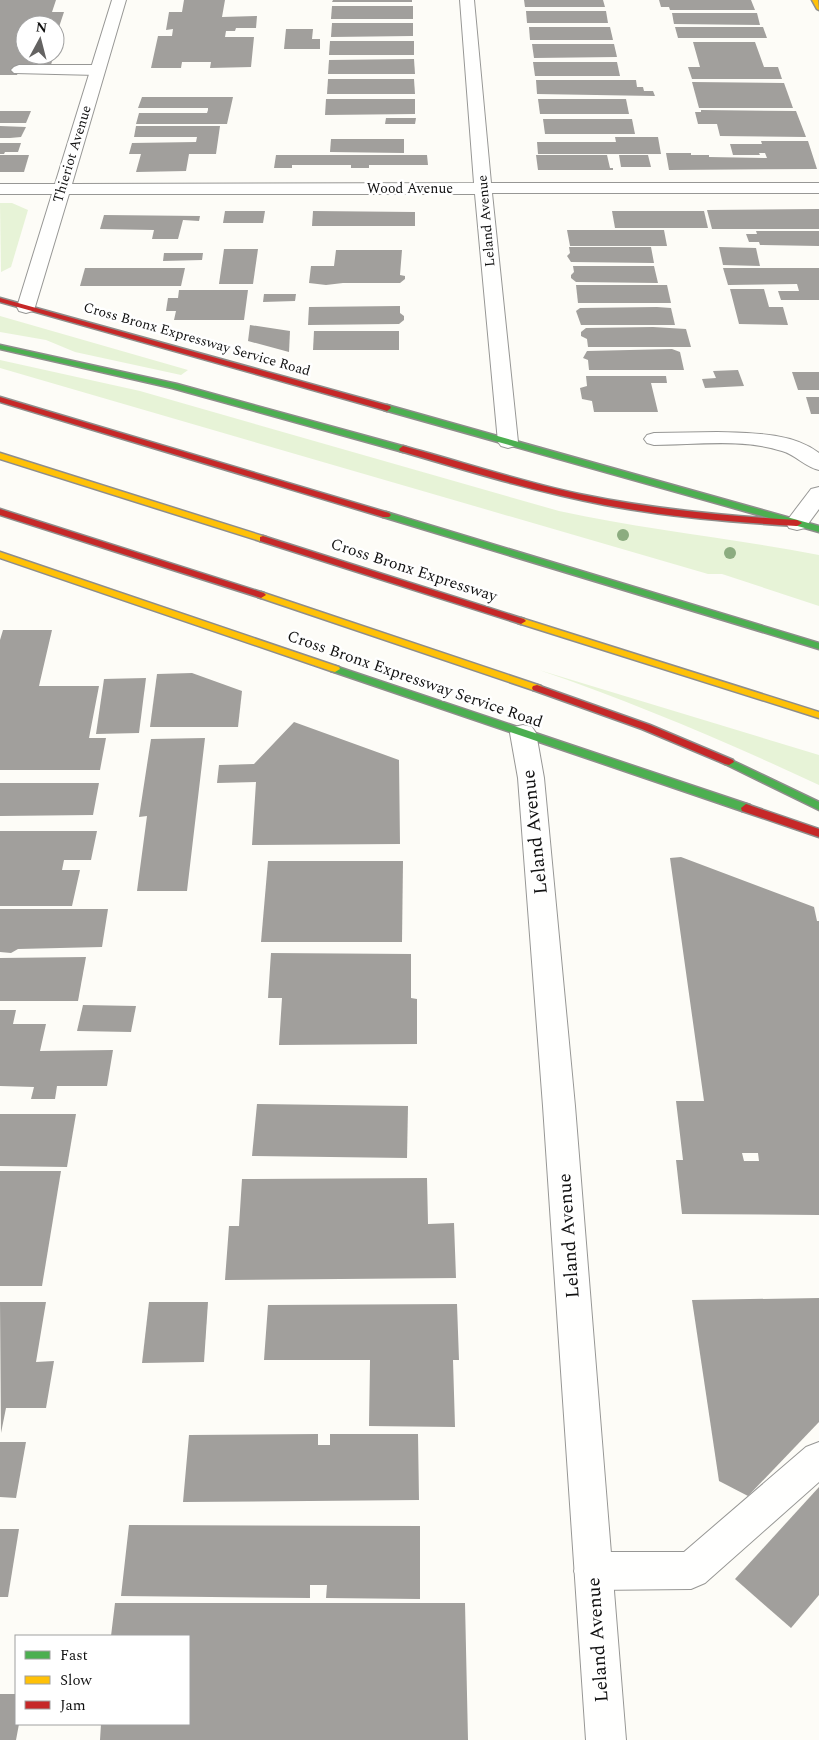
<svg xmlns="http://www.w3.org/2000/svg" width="819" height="1740" font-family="Spectral,serif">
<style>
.green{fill:#e7f3d7}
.building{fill:#a19f9c;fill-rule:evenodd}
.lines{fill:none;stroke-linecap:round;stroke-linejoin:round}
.lane-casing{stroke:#979795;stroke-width:2}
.street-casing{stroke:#979795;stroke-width:2}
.fast-casing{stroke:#8e8d8b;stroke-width:3}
.slow-casing{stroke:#8e8d8b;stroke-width:3}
.jam-casing{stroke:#8e8d8b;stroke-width:3}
.lane{fill:#fffffe;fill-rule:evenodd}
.street{fill:#fffffe;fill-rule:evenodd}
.fast{fill:#4caf50;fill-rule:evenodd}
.slow{fill:#ffc107;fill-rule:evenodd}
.jam{fill:#c62828;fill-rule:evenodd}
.tree{fill:#8cac80}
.labels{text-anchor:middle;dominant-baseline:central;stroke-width:5;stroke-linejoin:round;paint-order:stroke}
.far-street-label{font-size:14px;fill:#111;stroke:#fff}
.street-label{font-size:16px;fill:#111;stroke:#fff}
.near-street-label{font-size:19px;fill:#111;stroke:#fff}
</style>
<rect width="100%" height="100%" fill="#fdfcf7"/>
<g class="green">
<polygon points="0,203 12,203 28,210 11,267 1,272"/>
<polygon points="0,316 188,370 181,375 75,352 46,340 0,332"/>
<path d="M0,360l140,31 419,120c86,19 173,27 260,44v51l-97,-32h-14l-708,-206z"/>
<path d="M539,670l280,85v30c-92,-43 -184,-82 -280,-115z"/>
</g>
<g class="building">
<polygon points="0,0 56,0 52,12 64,12 58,30 55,30 55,25 25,25 25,55 54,55 50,68 19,70 17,75 0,75"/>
<polygon points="184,0 225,0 222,17 257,16 256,28 236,28 235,31 226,31 225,37 254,37 251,67 210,68 211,62 182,62 181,68 151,68 158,36 172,36 173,29 166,30 169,12 182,12"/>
<polygon points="333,0 412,0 412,2 332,2"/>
<polygon points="524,0 603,0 605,7 525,7"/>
<polygon points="659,0 751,0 755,10 670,10 669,7 661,7"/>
<polygon points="332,6 413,6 413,19 331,19"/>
<polygon points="526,11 606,11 608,23 527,23"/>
<polygon points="672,13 757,13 760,25 674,24"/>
<polygon points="332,23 413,23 413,36 331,37"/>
<polygon points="529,27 610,27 613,40 530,40"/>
<polygon points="675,27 763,27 767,38 678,38"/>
<polygon points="286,29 313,29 312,39 320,39 320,49 284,49"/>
<polygon points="330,41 414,41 414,55 329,55"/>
<polygon points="693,42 755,42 764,67 778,67 782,79 692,79 688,67 700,67"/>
<polygon points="532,44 614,44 617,57 534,58"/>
<polygon points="414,59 415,74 328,74 329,60"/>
<polygon points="533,62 617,62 620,76 535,76"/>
<polygon points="328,79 414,79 415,94 327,94"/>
<polygon points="536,80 636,80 637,87 643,87 644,91 653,91 655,96 537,94"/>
<polygon points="692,82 784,83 793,108 699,108"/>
<polygon points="142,97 233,97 227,124 136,124 139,113 207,113 208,110 208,108 138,108"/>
<polygon points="326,99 415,99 415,114 325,115"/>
<polygon points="538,99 626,99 629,114 540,114"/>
<polygon points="701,110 796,111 806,137 720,136 717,124 698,124 695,112 701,112"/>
<polygon points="0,111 31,111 26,123 0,123"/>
<polygon points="386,118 416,118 415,124 385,124"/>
<polygon points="543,119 632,119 635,134 545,134"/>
<polygon points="0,126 26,127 21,137 10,138 0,138"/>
<polygon points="136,126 220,126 216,154 189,154 186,171 136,172 141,154 129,154 132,143 196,142 197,137 134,137"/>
<polygon points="615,137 658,137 661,154 538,154 537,142 616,142"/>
<polygon points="331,139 404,139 404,153 330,152"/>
<polygon points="761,141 808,141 817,169 669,170 666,153 691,153 691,155 709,155 709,157 767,158 765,153 759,153 760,155 733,155 730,144 762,144"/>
<polygon points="0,143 21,143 18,152 5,152 4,154 0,154"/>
<polygon points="0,155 29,155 24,172 0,172"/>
<polygon points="276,155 427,155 428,165 369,165 369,168 351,168 351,165 292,165 292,168 274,168"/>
<polygon points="536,155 607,155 610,168 613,168 613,170 538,170"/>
<polygon points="619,155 648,155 651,167 621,167"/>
<polygon points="819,209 819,229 712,229 707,210"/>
<polygon points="225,211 265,211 263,223 223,223"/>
<polygon points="313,211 415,212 415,226 312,226"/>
<polygon points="612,211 704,211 708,228 615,228"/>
<polygon points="104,215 200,216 199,221 183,220 178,239 152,239 154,230 100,229"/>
<polygon points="567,230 664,230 667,246 570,246"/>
<polygon points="756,231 819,231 819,246 760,245 759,242 749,242 746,234 757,234"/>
<polygon points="569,247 651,247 654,263 571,262 567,256 570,253"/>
<polygon points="719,247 756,248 760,266 723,265"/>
<polygon points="224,249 258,249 253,284 219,284"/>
<polygon points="336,250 402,250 400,275 405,276 405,279 400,283 343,283 326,285 309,283 311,266 334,266"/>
<polygon points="164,253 203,253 202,260 163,261"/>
<polygon points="573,266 654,266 658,283 576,282 571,278 571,275 574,272"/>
<polygon points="85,268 185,268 181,286 80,286"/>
<polygon points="723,268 819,268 819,300 781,300 778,291 799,291 797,284 728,285"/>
<polygon points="576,285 667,285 671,303 578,303"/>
<polygon points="730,289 764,289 769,307 783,307 788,325 739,324"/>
<polygon points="179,290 248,290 244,320 174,320 176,311 166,311 168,298 178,298"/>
<polygon points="264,294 296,294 295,301 263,302"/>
<polygon points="400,306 400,313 404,316 404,320 399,324 308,325 309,307"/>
<polygon points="657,307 671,308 675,325 581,325 576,311 580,308"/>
<polygon points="250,325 290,331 289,352 248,341"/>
<polygon points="653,327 686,329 691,347 588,347 587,339 581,336 581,332 586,328"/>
<polygon points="314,331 399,331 399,350 313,350"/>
<polygon points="672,349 680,352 684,370 589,370 588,360 583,358 587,351"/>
<polygon points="738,370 744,386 705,388 702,379 716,378 713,371"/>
<polygon points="792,372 819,372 819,390 798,390"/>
<polygon points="586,376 666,376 667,383 651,383 658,412 594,412 592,401 582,399 580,388 587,386"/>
<polygon points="806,397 819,397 819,414 811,414"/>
<polygon points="3,630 52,630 39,686 99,686 89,738 106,738 100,770 0,770 0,640"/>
<polygon points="192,673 242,691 238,727 150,727 157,674"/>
<polygon points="146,678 139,733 96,734 104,679"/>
<polygon points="294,722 399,760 400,844 252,845 256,782 217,783 219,765 254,764"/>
<polygon points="205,738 187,891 137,891 147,816 139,817 151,739"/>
<polygon points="0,783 99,783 93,815 0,816"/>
<polygon points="0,831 97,831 91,860 64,860 62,870 80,870 72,906 0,906"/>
<path d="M681,857l133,50 3,14h2v294l-137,-1 -6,-54h7l-7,-59h28l-34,-243zM742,1153h16l1,8h-15z"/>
<polygon points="268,861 403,861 402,942 261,942"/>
<polygon points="0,909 108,909 102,947 18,949 11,953 0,952"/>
<polygon points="271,953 411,954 411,998 417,999 417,1044 279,1045 282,998 268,998"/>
<polygon points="86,957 78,1001 0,1001 0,958"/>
<polygon points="83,1005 136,1006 131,1032 77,1031"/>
<polygon points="0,1010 16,1010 13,1024 46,1024 40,1051 113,1050 107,1086 57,1086 55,1099 31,1099 34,1087 0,1086"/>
<polygon points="257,1104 408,1106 407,1158 252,1156"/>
<polygon points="0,1114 76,1114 67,1167 0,1166"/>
<polygon points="0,1171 61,1171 42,1286 0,1286"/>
<polygon points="427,1178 428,1224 454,1223 456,1278 225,1280 229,1226 239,1226 242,1179"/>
<polygon points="819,1298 819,1422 748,1496 719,1481 692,1300"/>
<polygon points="0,1302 46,1302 36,1362 54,1361 46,1408 6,1408 1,1433"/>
<polygon points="149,1302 208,1302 204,1362 142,1363"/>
<polygon points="457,1304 459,1360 453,1360 455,1427 369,1426 370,1360 264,1360 268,1305"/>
<polygon points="318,1434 318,1445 330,1445 330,1434 418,1434 419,1500 183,1502 189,1435"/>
<polygon points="0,1442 26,1442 16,1498 0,1497"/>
<polygon points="819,1487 819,1595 791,1628 735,1579"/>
<polygon points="129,1525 420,1526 420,1599 326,1598 327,1585 310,1585 310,1598 121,1596"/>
<polygon points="0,1529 19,1529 8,1597 0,1597"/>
<polygon points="115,1603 465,1603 468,1740 100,1740 101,1724 189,1724 189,1636 111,1636"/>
<polygon points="0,1694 16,1694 16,1724 19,1724 16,1740 0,1740"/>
</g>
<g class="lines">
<g class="lane-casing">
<g id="lane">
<polygon points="19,65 97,65 102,67 105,70 102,73 97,75 14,73 11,70 14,67"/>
<path d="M717,432c32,1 75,0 102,21v17c-14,-3 -23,-15 -37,-19 -40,-13 -87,-6 -128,-6l-7,-2 -3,-4 3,-4 7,-2z"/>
<polygon points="819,487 819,509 805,528 797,530 789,528 786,523 789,518 811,489"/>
<polygon points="819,1442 819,1482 705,1583 691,1589 593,1590 579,1584 574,1571 579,1558 593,1552 684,1552 806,1447"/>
</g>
</g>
<g class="street-casing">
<g id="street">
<polygon points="112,0 126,0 72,184 474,183 460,0 474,0 491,183 819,183 819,193 492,193 518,442 515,446 508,448 501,446 498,442 475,194 69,194 35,307 33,311 26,313 19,311 17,307 52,194 0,194 0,184 55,184"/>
<polygon points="523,725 532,727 536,733 544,778 575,1106 626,1740 586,1740 543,1106 518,778 510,733 514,727"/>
</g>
</g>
<g class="fast-casing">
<g id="fast">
<polygon points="0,345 177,384 406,447 407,449 403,452 172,388 0,349"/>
<polygon points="387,405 819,526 819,532 384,410 384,406"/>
<polygon points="386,512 819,643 819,649 383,517 383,513"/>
<polygon points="335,666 750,805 751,808 750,811 742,811 331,671 330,669"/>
<polygon points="729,759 819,802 819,810 725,764 724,762 725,760"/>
</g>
</g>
<g class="slow-casing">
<g id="slow">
<polygon points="812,0 818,0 819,10 817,9"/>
<polygon points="0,453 266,537 268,539 266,541 260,541 0,459"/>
<polygon points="0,552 339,667 340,669 335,672 331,671 0,558"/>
<polygon points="261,592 541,686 542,688 541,690 533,690 258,597 256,595"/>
<polygon points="521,618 819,712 819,718 518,623 516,621"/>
</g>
</g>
<g class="jam-casing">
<g id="jam">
<polygon points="0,298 390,406 391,408 387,411 384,410 0,302"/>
<polygon points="0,397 389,513 391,515 389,517 383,517 0,402"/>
<path d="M403,446c59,16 116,35 176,48 72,15 145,22 218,26l5,3 -5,3c-64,-4 -129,-9 -192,-21 -69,-13 -137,-34 -205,-54l-1,-2z"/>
<polygon points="0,509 264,593 266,595 261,598 258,597 0,515"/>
<polygon points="263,536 524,619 526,621 521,624 518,623 260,541 260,537"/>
<polygon points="537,685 650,725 733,760 734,762 729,765 725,764 642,729 533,690 532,688 533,686"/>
<polygon points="746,804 819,829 819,837 742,811 741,808"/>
</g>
</g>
<use href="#lane" class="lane"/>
<use href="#street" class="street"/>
<use href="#fast" class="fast"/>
<use href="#slow" class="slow"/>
<use href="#jam" class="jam"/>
</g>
<g class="tree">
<circle cx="623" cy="535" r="6"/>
<circle cx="730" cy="553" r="6"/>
</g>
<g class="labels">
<g class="far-street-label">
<text transform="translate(72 154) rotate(-73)">Thieriot Avenue</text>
<text x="410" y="188">Wood Avenue</text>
<text transform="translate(486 221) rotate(-95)">Leland Avenue</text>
<text transform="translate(197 339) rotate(16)">Cross Bronx Expressway Service Road</text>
</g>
<g class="street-label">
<text transform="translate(414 570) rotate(18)">Cross Bronx Expressway</text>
<text transform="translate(415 679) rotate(19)">Cross Bronx Expressway Service Road</text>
</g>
<g class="near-street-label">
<text transform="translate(535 832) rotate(-96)">Leland Avenue</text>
<text transform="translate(569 1236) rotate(-94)">Leland Avenue</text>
<text transform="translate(598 1640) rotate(-94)">Leland Avenue</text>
</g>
</g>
<rect x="15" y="1635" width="175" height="90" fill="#ffffff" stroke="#a0a0a0"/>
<rect x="25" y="1651" width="25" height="8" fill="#4caf50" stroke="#a0a0a0"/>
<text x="60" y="1660" font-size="15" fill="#111111">Fast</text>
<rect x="25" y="1676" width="25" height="8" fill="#ffc107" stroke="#a0a0a0"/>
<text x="60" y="1685" font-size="15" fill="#111111">Slow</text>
<rect x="25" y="1701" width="25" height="8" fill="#c62828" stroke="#a0a0a0"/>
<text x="60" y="1710" font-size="15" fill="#111111">Jam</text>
<g transform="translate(40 40) rotate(7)"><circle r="24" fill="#ffffff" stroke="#a0a0a0"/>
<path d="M0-4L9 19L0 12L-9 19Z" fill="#646362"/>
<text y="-8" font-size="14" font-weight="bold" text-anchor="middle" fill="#111111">N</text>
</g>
</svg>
